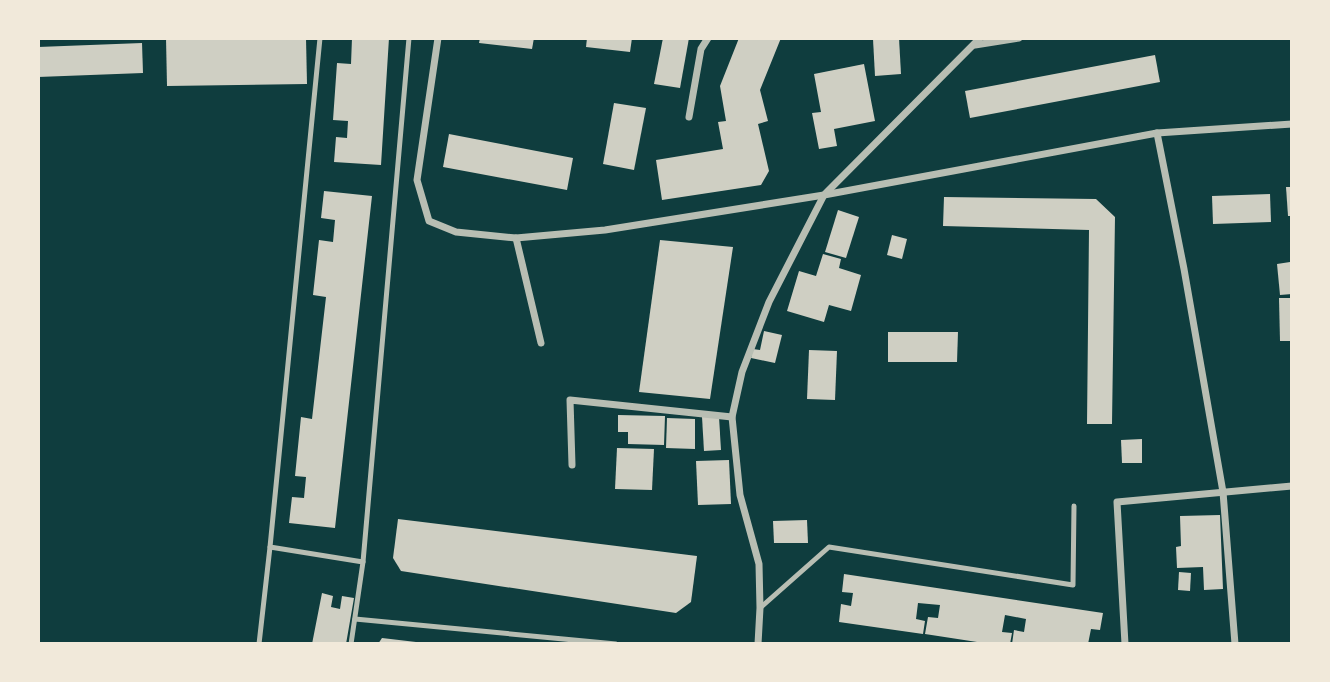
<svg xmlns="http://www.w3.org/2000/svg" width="1330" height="682" font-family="'Noto Serif',serif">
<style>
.building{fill:#cfcfc3}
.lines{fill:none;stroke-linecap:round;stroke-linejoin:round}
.service{stroke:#b8beb3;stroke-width:5}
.minor{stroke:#b8beb3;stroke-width:7}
</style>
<rect width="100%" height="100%" fill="#0f3d3e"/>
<g class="building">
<polygon points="166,38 306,38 307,84 167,86"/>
<polygon points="352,38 389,38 381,165 334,162 336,137 347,138 348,121 333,120 337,63 351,64"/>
<polygon points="480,38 534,38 532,49 479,43"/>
<polygon points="587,38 632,38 630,52 586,47"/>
<polygon points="663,38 689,38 680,88 654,84"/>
<polygon points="739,38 781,38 760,90 768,121 758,124 769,171 761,185 662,200 656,160 723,149 718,122 726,121 720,86"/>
<polygon points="899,38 901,74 875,76 873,39"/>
<polygon points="142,43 143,73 38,77 38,47"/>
<polygon points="1155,55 1160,82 970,118 965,91"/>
<polygon points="864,64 875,121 834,129 837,146 819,149 812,113 821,112 814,74"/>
<polygon points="614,103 646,108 634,170 603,164"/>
<polygon points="449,134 573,158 567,190 443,167"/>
<polygon points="1286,187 1292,187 1292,216 1288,216"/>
<polygon points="324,191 372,196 335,528 289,523 292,497 304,498 306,477 295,476 301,417 312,419 326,297 313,295 319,240 333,242 335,220 321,218"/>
<polygon points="1270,194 1271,222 1213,224 1212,196"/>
<polygon points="944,197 1096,199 1115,217 1112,424 1087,424 1089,230 943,226"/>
<polygon points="838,210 859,217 846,258 825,252"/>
<polygon points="892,235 907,239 902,259 887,255"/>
<polygon points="660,240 733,247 710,399 639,392"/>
<polygon points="823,254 841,259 839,268 861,275 851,311 829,305 824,322 787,311 799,271 816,276"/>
<polygon points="1290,262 1292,294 1280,295 1277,264"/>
<polygon points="1279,298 1292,298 1292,341 1280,341"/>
<polygon points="764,331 782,335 775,363 751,358 753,349 760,350"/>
<polygon points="888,332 958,332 957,362 888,362"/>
<polygon points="809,350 837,351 835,400 807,399"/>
<polygon points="618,415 665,416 664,445 628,444 628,432 618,432"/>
<polygon points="702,417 719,417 721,450 704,451"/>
<polygon points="667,418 695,419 695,449 666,448"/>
<polygon points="1142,439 1142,463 1122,463 1121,440"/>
<polygon points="617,448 654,449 652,490 615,489"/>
<polygon points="729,460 731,504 698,505 696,461"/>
<polygon points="1220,515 1223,589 1204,590 1203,567 1177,568 1176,547 1181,546 1180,516"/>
<polygon points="398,519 697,556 691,602 676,613 401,571 393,558"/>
<polygon points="807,520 808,543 774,543 773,521"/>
<polygon points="1179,572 1191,573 1190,591 1178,590"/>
<polygon points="844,574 1103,613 1100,630 1091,629 1088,644 1012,644 1014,630 1024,632 1026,619 1005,615 1002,632 1012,633 1010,644 990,644 925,634 928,617 938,618 940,605 918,603 916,619 925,621 923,634 839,622 841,604 851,606 853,593 842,592"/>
<polygon points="322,593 333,596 331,607 340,609 342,596 354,598 346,644 312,644"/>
<polygon points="382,638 416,642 416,644 378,644"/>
</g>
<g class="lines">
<g class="service">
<polyline points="320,38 270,547 363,562 409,38"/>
<polyline points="760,608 829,547 1073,585 1074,506"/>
<polyline points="355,619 616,644"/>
<polyline points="259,644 270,547"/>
<polyline points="351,644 363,562"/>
</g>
<g class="minor">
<polyline points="438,38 417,180 429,221 456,232 516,238 605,230 824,195 1157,133 1184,269 1223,492 1235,644"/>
<polyline points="975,45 1019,38"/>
<polyline points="689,117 701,49 708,38"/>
<polyline points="1157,133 1292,124"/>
<polyline points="516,238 541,343"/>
<polyline points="572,465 570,400 732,417"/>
<polyline points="758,644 760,608 759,564 740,495 732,417 742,372 769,302 824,195 980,38"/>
<polyline points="1125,644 1117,502 1292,486"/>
</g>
</g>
<rect width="1330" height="682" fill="none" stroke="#f1e9da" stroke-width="80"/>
</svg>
